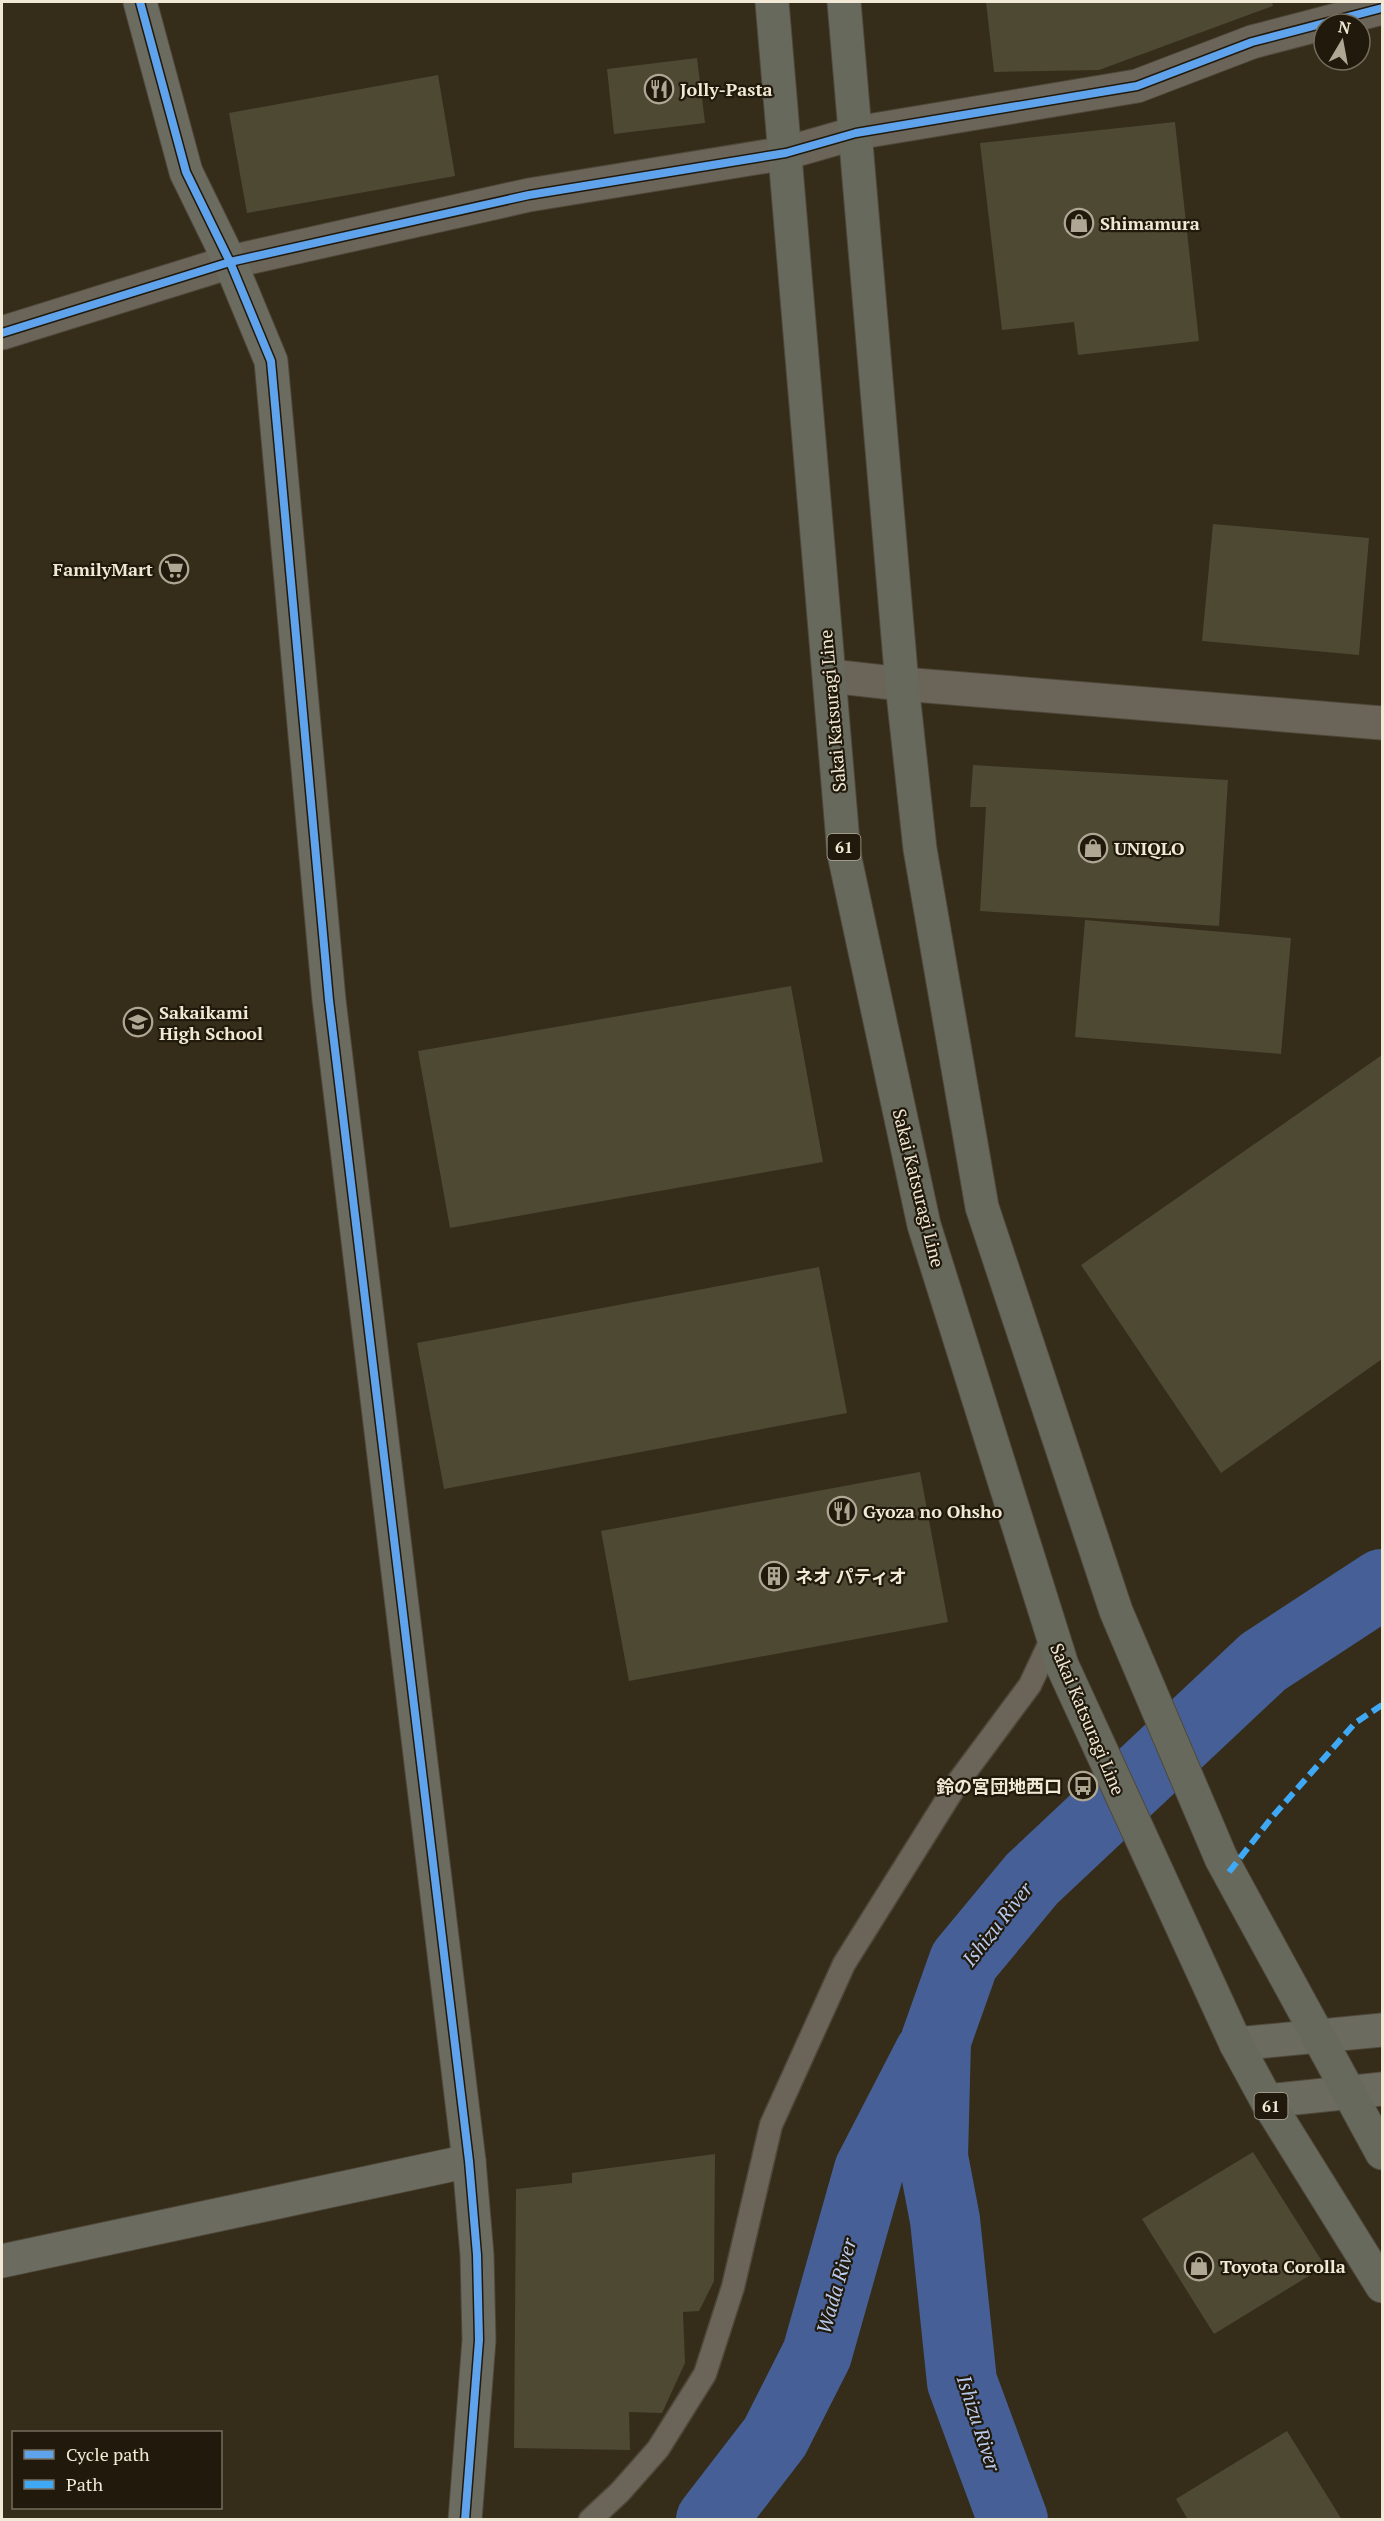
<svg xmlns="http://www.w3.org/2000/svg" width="1384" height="2521" font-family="'PT Serif','Noto Sans JP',serif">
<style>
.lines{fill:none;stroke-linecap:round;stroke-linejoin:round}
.river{stroke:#466097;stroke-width:70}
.building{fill:#4d4933}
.lane-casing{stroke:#4f483a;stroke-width:25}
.street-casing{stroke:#4f483a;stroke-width:35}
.secondary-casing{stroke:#4f483a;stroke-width:35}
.primary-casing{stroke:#4f483a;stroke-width:35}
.lane{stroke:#6b6559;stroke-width:22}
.street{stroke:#6b6559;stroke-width:33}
.secondary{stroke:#6c6b60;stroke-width:33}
.primary{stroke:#67695d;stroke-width:33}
.quiet{stroke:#3fa9f5;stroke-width:6;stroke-dasharray:12 6;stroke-linecap:butt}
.cycleway-casing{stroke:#211a0c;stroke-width:11}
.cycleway{stroke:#60a3ed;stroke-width:8}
.labels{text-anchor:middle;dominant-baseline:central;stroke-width:4.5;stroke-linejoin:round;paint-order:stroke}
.shield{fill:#211a0c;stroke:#b3aa99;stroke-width:1.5}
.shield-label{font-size:16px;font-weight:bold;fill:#f1e8d5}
.poi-label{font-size:18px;font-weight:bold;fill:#f1e8d5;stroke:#211a0c;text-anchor:start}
.street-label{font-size:18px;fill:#f1e8d5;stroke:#211a0c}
.water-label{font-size:20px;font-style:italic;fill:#b8caee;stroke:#211a0c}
</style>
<rect width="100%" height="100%" fill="#352d1a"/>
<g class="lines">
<g class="river">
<polyline points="711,2520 775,2437 817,2354 869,2170 929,2054"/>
<polyline points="1013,2520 962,2382 945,2220 933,2157 936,2040 964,1961 1032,1879 1263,1662 1382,1584"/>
</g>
</g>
<g class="building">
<polygon points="986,2 1272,2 1273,6 1099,70 994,72"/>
<polygon points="697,58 705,123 614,134 607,69"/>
<polygon points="438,75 455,176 247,213 229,113"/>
<polygon points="1175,122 1199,341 1078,355 1074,322 1002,330 980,143"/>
<polygon points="1213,524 1369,538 1359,655 1202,641"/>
<polygon points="973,765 1228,780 1219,926 980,911 986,807 970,807"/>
<polygon points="1085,920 1291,938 1281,1054 1075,1037"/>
<polygon points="791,986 823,1162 450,1228 418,1051"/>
<polygon points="1382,1055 1382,1359 1221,1473 1081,1265"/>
<polygon points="819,1267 847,1413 444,1489 417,1343"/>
<polygon points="920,1472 948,1622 629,1681 601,1531"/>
<polygon points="1253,2152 1325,2266 1214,2334 1142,2219"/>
<polygon points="715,2154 714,2281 699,2311 683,2312 685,2363 662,2413 629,2412 630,2450 514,2448 516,2189 572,2183 572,2173"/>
<polygon points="1287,2431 1342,2520 1188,2520 1176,2499"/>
</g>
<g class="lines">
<g class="lane-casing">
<polyline id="lane" points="590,2520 620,2492 658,2449 705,2374 733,2287 771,2125 844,1964 958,1782 1030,1685 1053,1636"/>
</g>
<g class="street-casing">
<g id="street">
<polyline points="2,333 230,262 529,195 786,153 856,133 1137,86 1252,42 1382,8"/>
<polyline points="830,676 902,684 1382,723"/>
</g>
</g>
<g class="secondary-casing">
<g id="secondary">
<polyline points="140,2 186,172 230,262 271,361 329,1000 469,2161 477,2255 479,2340 465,2520"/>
<polyline points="1236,2044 1382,2030"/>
<polyline points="1267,2101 1382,2089"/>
<polyline points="2,2261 469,2161"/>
</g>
</g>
<g class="primary-casing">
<g id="primary">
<polyline points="772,2 844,854 924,1225 1062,1665 1236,2044 1267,2101 1382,2286"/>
<polyline points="844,2 902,684 920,849 982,1207 1116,1611 1221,1858 1382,2153"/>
</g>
</g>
<use href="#lane" class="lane"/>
<use href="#street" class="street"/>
<use href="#secondary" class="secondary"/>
<use href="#primary" class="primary"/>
<polyline class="quiet" points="1229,1872 1273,1816 1355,1723 1382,1705"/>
<g class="cycleway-casing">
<g id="cycleway">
<polyline points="140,2 186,172 230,262 271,361 329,1000 469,2161 477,2255 479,2340 465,2520"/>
<polyline points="2,333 230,262 529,195 786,153 856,133 1137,86 1252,42 1382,8"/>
</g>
</g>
<use href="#cycleway" class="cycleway"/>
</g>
<defs>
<g id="restaurant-ring" transform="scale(1.5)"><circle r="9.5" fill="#211a0c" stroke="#afa794" stroke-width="1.5"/><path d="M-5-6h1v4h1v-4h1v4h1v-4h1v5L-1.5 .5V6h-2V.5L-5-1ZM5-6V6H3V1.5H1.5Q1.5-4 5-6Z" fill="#afa794"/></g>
<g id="shop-ring" transform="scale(1.5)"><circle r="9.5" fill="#211a0c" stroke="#afa794" stroke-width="1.5"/><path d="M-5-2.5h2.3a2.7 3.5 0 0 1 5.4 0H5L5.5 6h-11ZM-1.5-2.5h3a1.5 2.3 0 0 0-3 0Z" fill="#afa794"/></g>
<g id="supermarket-ring" transform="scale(1.5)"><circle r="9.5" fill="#211a0c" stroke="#afa794" stroke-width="1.5"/><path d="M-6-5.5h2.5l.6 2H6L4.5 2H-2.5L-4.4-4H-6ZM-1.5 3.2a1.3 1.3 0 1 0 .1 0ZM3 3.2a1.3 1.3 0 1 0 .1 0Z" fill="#afa794"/></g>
<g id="school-ring" transform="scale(1.5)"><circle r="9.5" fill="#211a0c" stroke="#afa794" stroke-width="1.5"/><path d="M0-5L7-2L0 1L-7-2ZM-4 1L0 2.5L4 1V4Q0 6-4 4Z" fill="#afa794"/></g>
<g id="building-ring" transform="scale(1.5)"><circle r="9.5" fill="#211a0c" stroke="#afa794" stroke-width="1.5"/><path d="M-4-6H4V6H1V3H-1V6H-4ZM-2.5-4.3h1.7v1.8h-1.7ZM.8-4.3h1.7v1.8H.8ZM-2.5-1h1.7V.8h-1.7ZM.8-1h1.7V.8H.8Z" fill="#afa794"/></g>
<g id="bus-ring" transform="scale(1.5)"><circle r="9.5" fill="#211a0c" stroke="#afa794" stroke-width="1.5"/><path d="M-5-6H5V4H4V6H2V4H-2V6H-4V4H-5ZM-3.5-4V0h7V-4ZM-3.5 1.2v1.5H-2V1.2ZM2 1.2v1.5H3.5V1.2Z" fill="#afa794"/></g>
</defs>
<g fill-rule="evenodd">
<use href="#restaurant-ring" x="659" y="89"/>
<use href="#shop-ring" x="1079" y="223"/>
<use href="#supermarket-ring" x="174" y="569"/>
<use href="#shop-ring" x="1093" y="848"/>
<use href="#school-ring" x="138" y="1022"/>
<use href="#restaurant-ring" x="842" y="1511"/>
<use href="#building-ring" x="774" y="1576"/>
<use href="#bus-ring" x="1083" y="1786"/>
<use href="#shop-ring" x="1199" y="2266"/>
</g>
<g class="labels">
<g class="shield">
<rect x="827.5" y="834" width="33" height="26" rx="4.5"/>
<rect x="1254.5" y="2093" width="33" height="26" rx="4.5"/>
</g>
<g class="shield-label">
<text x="844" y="847">61</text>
<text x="1271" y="2106">61</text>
</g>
<g class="poi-label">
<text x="680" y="89">Jolly-Pasta</text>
<text x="1100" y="223">Shimamura</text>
<text x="153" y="569" text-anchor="end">FamilyMart</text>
<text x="1114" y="848">UNIQLO</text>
<text x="159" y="1012">Sakaikami<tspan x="159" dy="21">High School</tspan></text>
<text x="863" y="1511">Gyoza no Ohsho</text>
<text x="795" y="1576">ネオ パティオ</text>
<text x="1062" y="1786" text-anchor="end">鈴の宮団地西口</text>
<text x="1220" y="2266">Toyota Corolla</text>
</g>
<g class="street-label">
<text transform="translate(832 711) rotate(-95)">Sakai Katsuragi Line</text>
<text transform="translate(919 1188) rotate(76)">Sakai Katsuragi Line</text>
<text transform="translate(1088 1719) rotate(67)">Sakai Katsuragi Line</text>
</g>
<g class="water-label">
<text transform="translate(997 1924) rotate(-52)">Ishizu River</text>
<text transform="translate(836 2286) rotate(-74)">Wada River</text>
<text transform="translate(979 2423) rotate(72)">Ishizu River</text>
</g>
</g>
<rect width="1384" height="2521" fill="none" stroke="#f1e8d5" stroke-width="6"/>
<rect x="12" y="2431" width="210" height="78" fill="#211a0c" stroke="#746c5c" stroke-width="1.5"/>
<rect x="24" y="2450" width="30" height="9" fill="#60a3ed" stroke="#746c5c" stroke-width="1.5"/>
<text x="66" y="2461" font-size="18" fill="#f1e8d5">Cycle path</text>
<rect x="24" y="2480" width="30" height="9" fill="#3fa9f5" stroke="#746c5c" stroke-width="1.5"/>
<text x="66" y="2491" font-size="18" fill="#f1e8d5">Path</text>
<g transform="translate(1342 42) rotate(10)"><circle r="28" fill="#211a0c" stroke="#746c5c" stroke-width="1.5"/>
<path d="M0-4.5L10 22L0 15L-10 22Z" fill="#afa794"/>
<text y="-9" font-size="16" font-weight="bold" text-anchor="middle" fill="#f1e8d5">N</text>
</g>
</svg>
